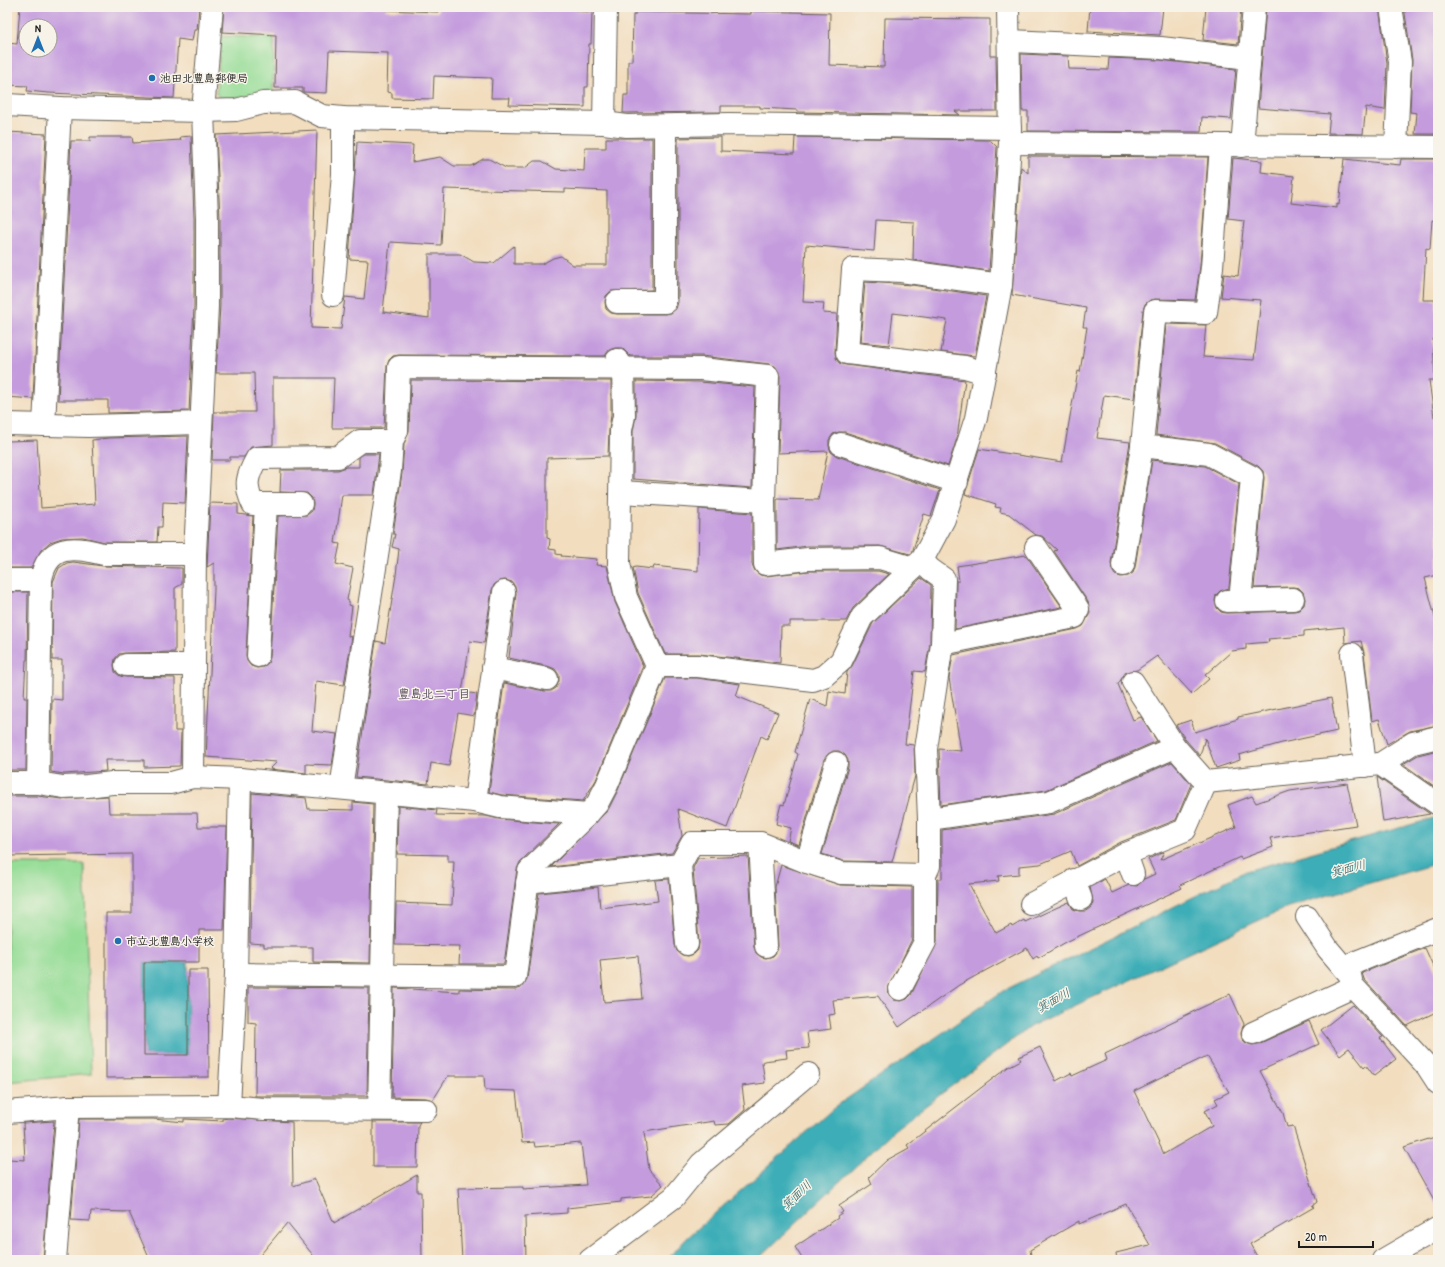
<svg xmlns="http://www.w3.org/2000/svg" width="1445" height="1267" font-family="'Patrick Hand','Klee One',sans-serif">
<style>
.green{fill:#96dd97;stroke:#597c5a}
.water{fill:#3daeb7;stroke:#2c656a}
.building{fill:#c49cde;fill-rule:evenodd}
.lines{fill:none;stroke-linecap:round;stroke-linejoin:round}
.minor-casing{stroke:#676055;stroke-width:24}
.primary-casing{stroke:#676055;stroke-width:24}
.minor{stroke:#fff;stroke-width:22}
.primary{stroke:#fff;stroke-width:22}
.poi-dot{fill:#1f6fb2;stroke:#f7f3e8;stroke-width:1.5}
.labels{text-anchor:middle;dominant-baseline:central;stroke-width:3;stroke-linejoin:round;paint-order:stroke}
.poi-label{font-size:11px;font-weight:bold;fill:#1c1c1c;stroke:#f7f3e8;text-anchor:start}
.neighbourhood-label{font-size:12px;font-weight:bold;fill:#574960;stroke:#f7f3e8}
.water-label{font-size:12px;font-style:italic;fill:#2b5e62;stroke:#f7f3e8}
</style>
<rect width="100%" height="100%" fill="#f7f3e8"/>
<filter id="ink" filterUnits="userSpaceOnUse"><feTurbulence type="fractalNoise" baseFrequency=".025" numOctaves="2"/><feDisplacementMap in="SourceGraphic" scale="8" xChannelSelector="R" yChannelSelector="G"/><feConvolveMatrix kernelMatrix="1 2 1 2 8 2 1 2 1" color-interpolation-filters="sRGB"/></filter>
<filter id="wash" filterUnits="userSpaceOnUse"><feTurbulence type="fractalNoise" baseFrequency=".012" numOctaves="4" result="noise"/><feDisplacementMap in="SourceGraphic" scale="16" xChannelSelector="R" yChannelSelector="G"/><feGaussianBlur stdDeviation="0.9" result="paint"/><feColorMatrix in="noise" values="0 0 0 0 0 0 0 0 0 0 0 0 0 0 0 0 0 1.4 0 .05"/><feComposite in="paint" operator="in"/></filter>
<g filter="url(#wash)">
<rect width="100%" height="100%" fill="#f2ddbe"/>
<g class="green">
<polygon points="221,36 274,38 273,93 223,100 216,94"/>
<polygon points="7,864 84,864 91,1074 7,1082"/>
</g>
<g class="water">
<polygon points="1438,817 1438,863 1288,907 1031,1026 895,1129 757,1260 667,1260 686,1239 835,1107 1003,991 1246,871"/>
<rect x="144" y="962" width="44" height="93"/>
</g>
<g id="blocks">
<g class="building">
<path d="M20,7h179l-2,23h-3l-2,11 -14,-2 -4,59 -126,-5 -21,-2 1,-5 -21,-1v-42l10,1zM26,26h24v24h-24z"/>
<polygon points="224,7 386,7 385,10 438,12 438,7 517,9 517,7 578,7 578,11 592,12 591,44 589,44 588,87 585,87 585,107 509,105 510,98 491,98 492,78 434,76 433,99 392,98 392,93 387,92 388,53 329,51 327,93 303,92 303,88 275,88 276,35 222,32"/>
<polygon points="1090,7 1163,7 1160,35 1088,31"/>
<polygon points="1206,7 1241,7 1238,44 1203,40"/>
<polygon points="1266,7 1379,7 1387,63 1385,110 1366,107 1363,134 1328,133 1330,114 1258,108"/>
<polygon points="1404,7 1438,7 1438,134 1415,134 1417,113 1410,112 1412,60"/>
<polygon points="751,11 830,13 829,65 884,67 885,18 990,19 990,56 996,56 997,111 955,111 960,115 797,112 797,110 760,108 760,106 721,106 721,112 623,113 624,95 628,95 628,61 632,61 633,15 635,15 635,12 751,14"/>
<polygon points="1021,54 1068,56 1069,69 1108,70 1109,58 1160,60 1236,69 1231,119 1202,117 1201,132 1028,131 1028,111 1022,111"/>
<path d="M317,130l-6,198 30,1 4,-32 19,2 4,-39 -19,-1 8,-117 56,3 -1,17 28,-5 14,9h17l12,-7h6l17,9h19l9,-7h8l14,8 28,2 1,-23h21v-10h46v152l-41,1 -5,5 -1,6 1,7 5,4 6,1h48l6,-1 5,-4 2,-7v-164l43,-1v14l73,3 1,-17 195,3 7,7 -8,124 -76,-11 1,-38 -38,-2 -2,31 -68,-6 -3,57 21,1 -1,10 14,1 -2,38 1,6 3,5 7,2 119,15 -8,58 -9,28 -103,-34h-6l-6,2 -4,6v6l2,6 6,4 103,34 -9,26 -7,-2 -12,39 -2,1 -30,-8h-72l-31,4v-51l41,1 10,-49 -50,2 2,-77 -5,-10 -6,-2 -68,-8h-71l-8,-8h-7l-6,2 -4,6 -206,-1 -6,1 -4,4 -2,6 -3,62h-52l2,-50h-61v67l-22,2 -7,10h-14v3h-18l2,-48h41l-1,-39h-38l4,-67v-88l-4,-83zM444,189l121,3v-3l42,2v74h-34l-12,-9 -8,2 -11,6h-28v-18l-20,17 -20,-1 -14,-8h-31v64l-46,-6 7,-70 51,3z"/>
<polygon points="7,132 46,134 33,399 7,397"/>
<polygon points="191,136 194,218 194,306 189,411 108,413 108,400 58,400 71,141 90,141 90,137 132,137 133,143 181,140 180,137"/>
<polygon points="1028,156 1208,157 1200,266 1195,300 1155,299 1150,300 1145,304 1143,310 1134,399 1104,395 1097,438 1130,442 1111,563 1112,570 1115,575 1121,577 1128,576 1133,573 1135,567 1152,460 1205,466 1239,484 1229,588 1220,591 1216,595 1215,601 1217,608 1221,612 1227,613 1294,611 1299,610 1304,605 1305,599 1303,592 1299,588 1293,587 1254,588 1264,478 1263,471 1258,466 1215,443 1156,435 1166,324 1206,325 1203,357 1254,360 1261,300 1221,297 1224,274 1238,276 1244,221 1228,219 1233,158 1262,161 1261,172 1294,176 1291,203 1337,208 1337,204 1339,205 1344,159 1400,165 1401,159 1438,159 1435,191 1438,191 1438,221 1432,220 1430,249 1426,248 1423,300 1436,300 1437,339 1433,339 1435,380 1429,380 1434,417 1438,417 1438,575 1425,578 1438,629 1438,642 1434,643 1438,661 1438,725 1410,731 1387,744 1379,719 1372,721 1364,653 1361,641 1345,643 1344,627 1304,631 1304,636 1268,639 1269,642 1246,644 1246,649 1232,651 1205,675 1209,679 1192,694 1157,656 1137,670 1126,672 1118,684 1133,720 1141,717 1157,741 1046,790 941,805 939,749 961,751 949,678 953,655 1077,629 1083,626 1090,613 1088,602 1054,551 1057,550 1042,536 1036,535 1009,514 1000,512 1001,508 995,507 996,504 965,494 979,449 1062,462 1078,371 1080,372 1087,327 1083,327 1086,308 1012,295 1021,167 1028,173"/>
<polygon points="865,282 912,285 986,296 975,356 941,352 947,320 893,313 889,345 860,342"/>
<polygon points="411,380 611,381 611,415 609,430 608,456 547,458 547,538 550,539 549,549 556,550 556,554 562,555 561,556 597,559 596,565 607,566 615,602 643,666 596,780 583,801 502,795 489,792 504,683 545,691 551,691 556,688 559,681 559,675 555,669 550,667 509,658 516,593 515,587 512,582 505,580 499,581 494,585 492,590 484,643 470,641 462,692 477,694 474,716 458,713 449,766 431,763 428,784 356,777 376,641 385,643 396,575 399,549 392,547 395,534 393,534 402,473 404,444 409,431"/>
<polygon points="636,381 700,382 755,387 752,488 633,479 633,431 636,416"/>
<polygon points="188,436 185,503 163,502 162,527 158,527 157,542 105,542 83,537 62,538 50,542 41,550 31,568 7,568 7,515 10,515 8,441 37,440 41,508 95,504 92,440 108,438"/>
<polygon points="364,454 379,454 374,495 342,495 335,543 340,544 336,564 353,568 347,600 349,601 349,605 352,606 348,636 352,637 344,685 316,681 312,731 337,734 332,765 306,764 306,773 270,769 277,762 206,757 214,590 214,563 207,567 210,503 238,504 238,514 253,516 246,655 247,661 251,666 257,668 263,667 268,663 270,657 278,516 307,515 312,511 313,504 312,498 307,493 280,492 281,470 338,470 346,467 359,467 359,457"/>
<polygon points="699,509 752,513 752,564 755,571 760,575 766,576 809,571 878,571 889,574 853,608 846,621 790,621 790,626 781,626 780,663 699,654 665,654 638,593 633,568 636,567 653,569 654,566 698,571"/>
<polygon points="1026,555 1062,607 955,629 956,581 959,581 957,566"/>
<polygon points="73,562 103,566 182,568 182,584 175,588 175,652 126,653 119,654 115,659 114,665 115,672 120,676 126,677 175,678 175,731 181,731 180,766 144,767 144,760 105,760 106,771 64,774 51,772 52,699 62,700 62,660 52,660 53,582 59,568 67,563"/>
<polygon points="921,578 931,585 930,643 925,672 914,671 905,744 914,745 915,776 892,862 843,861 822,854 848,767 848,760 845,755 839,751 833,751 828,754 824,759 799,845 788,841 791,828 776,824 781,804 784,805 798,754 795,752 810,699 827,706 829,691 845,694 847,672 852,666 873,623"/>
<polygon points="7,592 28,592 27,660 26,660 24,698 27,698 26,770 7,770"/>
<polygon points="665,678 697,678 740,684 736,696 778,713 767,739 761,736 727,828 678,809 682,836 672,853 551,867 608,810 618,790"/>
<polygon points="1331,698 1337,731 1282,743 1239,755 1240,760 1216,768 1205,738 1200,756 1185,739 1176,725 1191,720 1195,732 1238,719 1238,717"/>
<polygon points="1438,750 1438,789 1403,764 1418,755"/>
<path d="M1172,762l19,22 -15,36 -55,22 -44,24 -6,-15 -31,13 -21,2v8l-21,2 1,5 -30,3 27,49 15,-8 1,2 12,-7 1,2 44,-20 4,7 6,2h7l5,-4 2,-5 -3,-15 15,-8 7,14 17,-8 8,1 7,-7 11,-5 -7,-15 16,-7 -4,8 76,-33 -8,-22 24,-9 4,7 34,-12 57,-8 9,42 -86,13 3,9 -32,12 -1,-2 -60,28 2,3 -114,53 -30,17 -1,-2 -4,3 -6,-11 -68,37 -60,42 -21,-31 -45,4 2,14 -6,1 2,14 -24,3 2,16 -23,2 1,8 -23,3 -2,1 3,21 -23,3 3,24 -16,14 -14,1 -1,-4 -70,11 5,38 14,15 -12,11 -30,3v3l-54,6v5l-42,3 1,44h-64l-4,-72 65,-1v2l63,-4 -5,-42 -46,4 -1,-5 -12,1 -6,-52 -31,-1 -1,-14h-36l-15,24 -7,-2 -34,-1 2,-109 65,4v-3l56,1 6,-2 6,-9 12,-86 59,-6 2,21 58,-7 -3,-21 14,-1 6,66 2,6 5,4 6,1 6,-2 4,-4 1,-7 -6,-75 5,-10 50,-2 6,91 2,6 5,4 5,1 7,-2 4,-5 1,-5 -3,-59 6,-22 59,20 72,2v52l-24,50 1,6 5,5 7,1 6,-2 4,-4 26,-53 1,-63h4v-49l112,-16zM638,956l4,43 -38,3 -4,-42z"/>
<polygon points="1377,777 1430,814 1383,822"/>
<polygon points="252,793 306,798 308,809 353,810 353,802 373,804 370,963 313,962 313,947 264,947 264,944 250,943"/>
<polygon points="7,796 37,796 63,799 108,796 109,813 197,813 198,827 227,827 224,930 199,930 199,962 144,962 144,1055 188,1055 188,970 208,970 209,1077 106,1078 106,913 132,913 132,854 7,856"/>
<polygon points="398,806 437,810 436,815 486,816 499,819 559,824 520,862 517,869 504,964 459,964 460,946 395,945 396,903 452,905 454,861 448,861 448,855 397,854"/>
<polygon points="1425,948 1438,977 1438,1011 1407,1026 1364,979 1362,973"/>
<polygon points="248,987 369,988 367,1096 255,1096 256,1023 248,1022"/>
<path d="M1230,994l14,30 -3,8 1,7 4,4 6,2 6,-1 51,-23 10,23 -59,27 23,42 4,14 6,-1 24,76 -5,4 2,1 -64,37 9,16h-142l-1,-7 34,-8 -24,-41 -47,20v-3l-22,13 -27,16 2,10h-229l-8,-13 43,-29 -1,-2 6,-4 -4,-6 33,-22 -3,-7 18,-17 22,-12 -2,-3 101,-78 13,-7 -2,-3 21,-10 16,34 15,-8 1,3 35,-16 -2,-6zM1207,1056l22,36 -14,7 3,5 -13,7 7,15 -48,28 -30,-63z"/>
<polygon points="1353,1005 1383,1037 1380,1038 1396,1059 1374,1076 1366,1065 1364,1067 1349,1048 1340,1055 1321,1030"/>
<polygon points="228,1118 292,1122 293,1186 315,1179 334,1223 417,1175 417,1192 421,1192 422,1260 317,1260 287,1223 256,1260 150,1260 129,1212 91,1211 90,1221 71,1220 79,1119 153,1119 184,1122 184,1119 223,1121 223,1119"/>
<polygon points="54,1121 43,1260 7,1260 7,1165 9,1159 25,1160 23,1123"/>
<polygon points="373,1122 420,1122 418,1125 417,1167 373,1167"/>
<polygon points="1438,1136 1438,1208 1404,1147"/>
</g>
</g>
</g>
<g filter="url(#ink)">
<use href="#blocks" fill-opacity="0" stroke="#676055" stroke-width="1"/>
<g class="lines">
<g class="minor-casing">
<g id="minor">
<polyline points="1391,7 1400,62 1396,147"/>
<polyline points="1009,41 1161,48 1249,58"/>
<polyline points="7,105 60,108 203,111 236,110 263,103 295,102 322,116 343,118 604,123 627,126 729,124 1010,128"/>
<polyline points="604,123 606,7"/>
<polyline points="1010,143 1438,147"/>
<polyline points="1242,146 1254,7"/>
<polyline points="333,295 343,174 343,118"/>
<polyline points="617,302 665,302 665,126"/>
<polyline points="985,373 965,367 847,353 853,269 901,271 1001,285"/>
<polyline points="7,424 88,426 200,423"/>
<polyline points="44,425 60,108"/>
<polyline points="841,444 957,482"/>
<polyline points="1142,446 1209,454 1252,477 1240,601"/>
<polyline points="621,492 764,501"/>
<path d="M301,504h-48c-9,-19 -6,-28 4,-46l81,-1 22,-16h32"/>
<polyline points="1123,565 1142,446 1155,311 1206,313 1212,267 1221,146"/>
<polyline points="7,580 41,580"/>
<polyline points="1227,601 1293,599"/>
<polyline points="942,644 1075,617 1078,609 1036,547"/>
<polyline points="1352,654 1365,766"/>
<polyline points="258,656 266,504"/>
<polyline points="126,665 194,665"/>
<polyline points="657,666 698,666 813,680 824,676 841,661 862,617 913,568"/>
<polyline points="493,668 547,679"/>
<polyline points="1133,682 1175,747"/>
<polyline points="1380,764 1413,743 1438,737"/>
<polyline points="193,777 195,554 207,306 207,218 203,111 212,7"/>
<polyline points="7,783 38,783 63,787 87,786 112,783 171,783 193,777 240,779 475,801 500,807 588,814"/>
<path d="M38,783l3,-203c6,-36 33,-34 62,-26h92"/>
<polyline points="341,788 390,471 392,441 397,431 399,367 701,369 768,376 764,501 765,564 808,559 880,558 913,568 922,560"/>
<polyline points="475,801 504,592"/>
<polyline points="929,819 1049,802 1175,747 1206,782 1380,764 1438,804"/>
<polyline points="760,843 766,946"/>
<polyline points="1126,854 1133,874"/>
<polyline points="807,862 836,763"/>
<polyline points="680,865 687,944"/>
<polyline points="1074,880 1081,899"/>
<polyline points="527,882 680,865 692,843 760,843 807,862 841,873 925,875 929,866 929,819 926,749 942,644 944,579 930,569 922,560 944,519 976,418 1001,285 1010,143 1008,7"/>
<polyline points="1031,904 1126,854 1185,830 1206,782"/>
<polyline points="1307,917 1328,949 1350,975 1352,985 1427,1066 1438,1083"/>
<polyline points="1344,967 1438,929"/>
<polyline points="236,974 515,977 529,871 588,814 597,804 607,785 657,666 626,597 619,563 621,430 624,416 623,367 617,360"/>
<polyline points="900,989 925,942 925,875"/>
<polyline points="1253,1033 1353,987"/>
<polyline points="229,1106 236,974 240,779"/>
<polyline points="379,1109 386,793"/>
<polyline points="7,1112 68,1107 229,1106 264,1109 426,1110"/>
<polyline points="55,1260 68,1107"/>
<polyline points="590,1260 674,1197 701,1164 808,1074"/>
</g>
</g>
<g class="primary-casing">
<polyline id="primary" points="1383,1260 1438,1228"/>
</g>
<use href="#minor" class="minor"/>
<use href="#primary" class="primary"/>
</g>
</g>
<g class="poi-dot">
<circle cx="152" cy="78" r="4"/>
<circle cx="118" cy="941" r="4"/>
</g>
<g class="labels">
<g class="poi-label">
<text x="160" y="78">池田北豊島郵便局</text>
<text x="126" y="941">市立北豊島小学校</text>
</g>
<g class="neighbourhood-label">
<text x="434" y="693">豊島北二丁目</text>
</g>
<g class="water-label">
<text transform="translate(1348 868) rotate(-14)">箕面川</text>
<text transform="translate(1053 1000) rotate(-29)">箕面川</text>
<text transform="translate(796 1195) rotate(-44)">箕面川</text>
</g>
</g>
<rect width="1445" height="1267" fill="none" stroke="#f7f3e8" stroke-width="24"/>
<g transform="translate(38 38)"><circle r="19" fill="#f7f3e8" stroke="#9f9d96"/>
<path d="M0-3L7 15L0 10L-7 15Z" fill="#1f6fb2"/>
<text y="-6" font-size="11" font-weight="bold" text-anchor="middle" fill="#1c1c1c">N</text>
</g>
<path d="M1299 1241v6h74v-6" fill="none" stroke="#1c1c1c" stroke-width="2"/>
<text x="1305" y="1241" font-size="12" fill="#1c1c1c" stroke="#f7f3e8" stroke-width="3" paint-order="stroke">20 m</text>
</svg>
